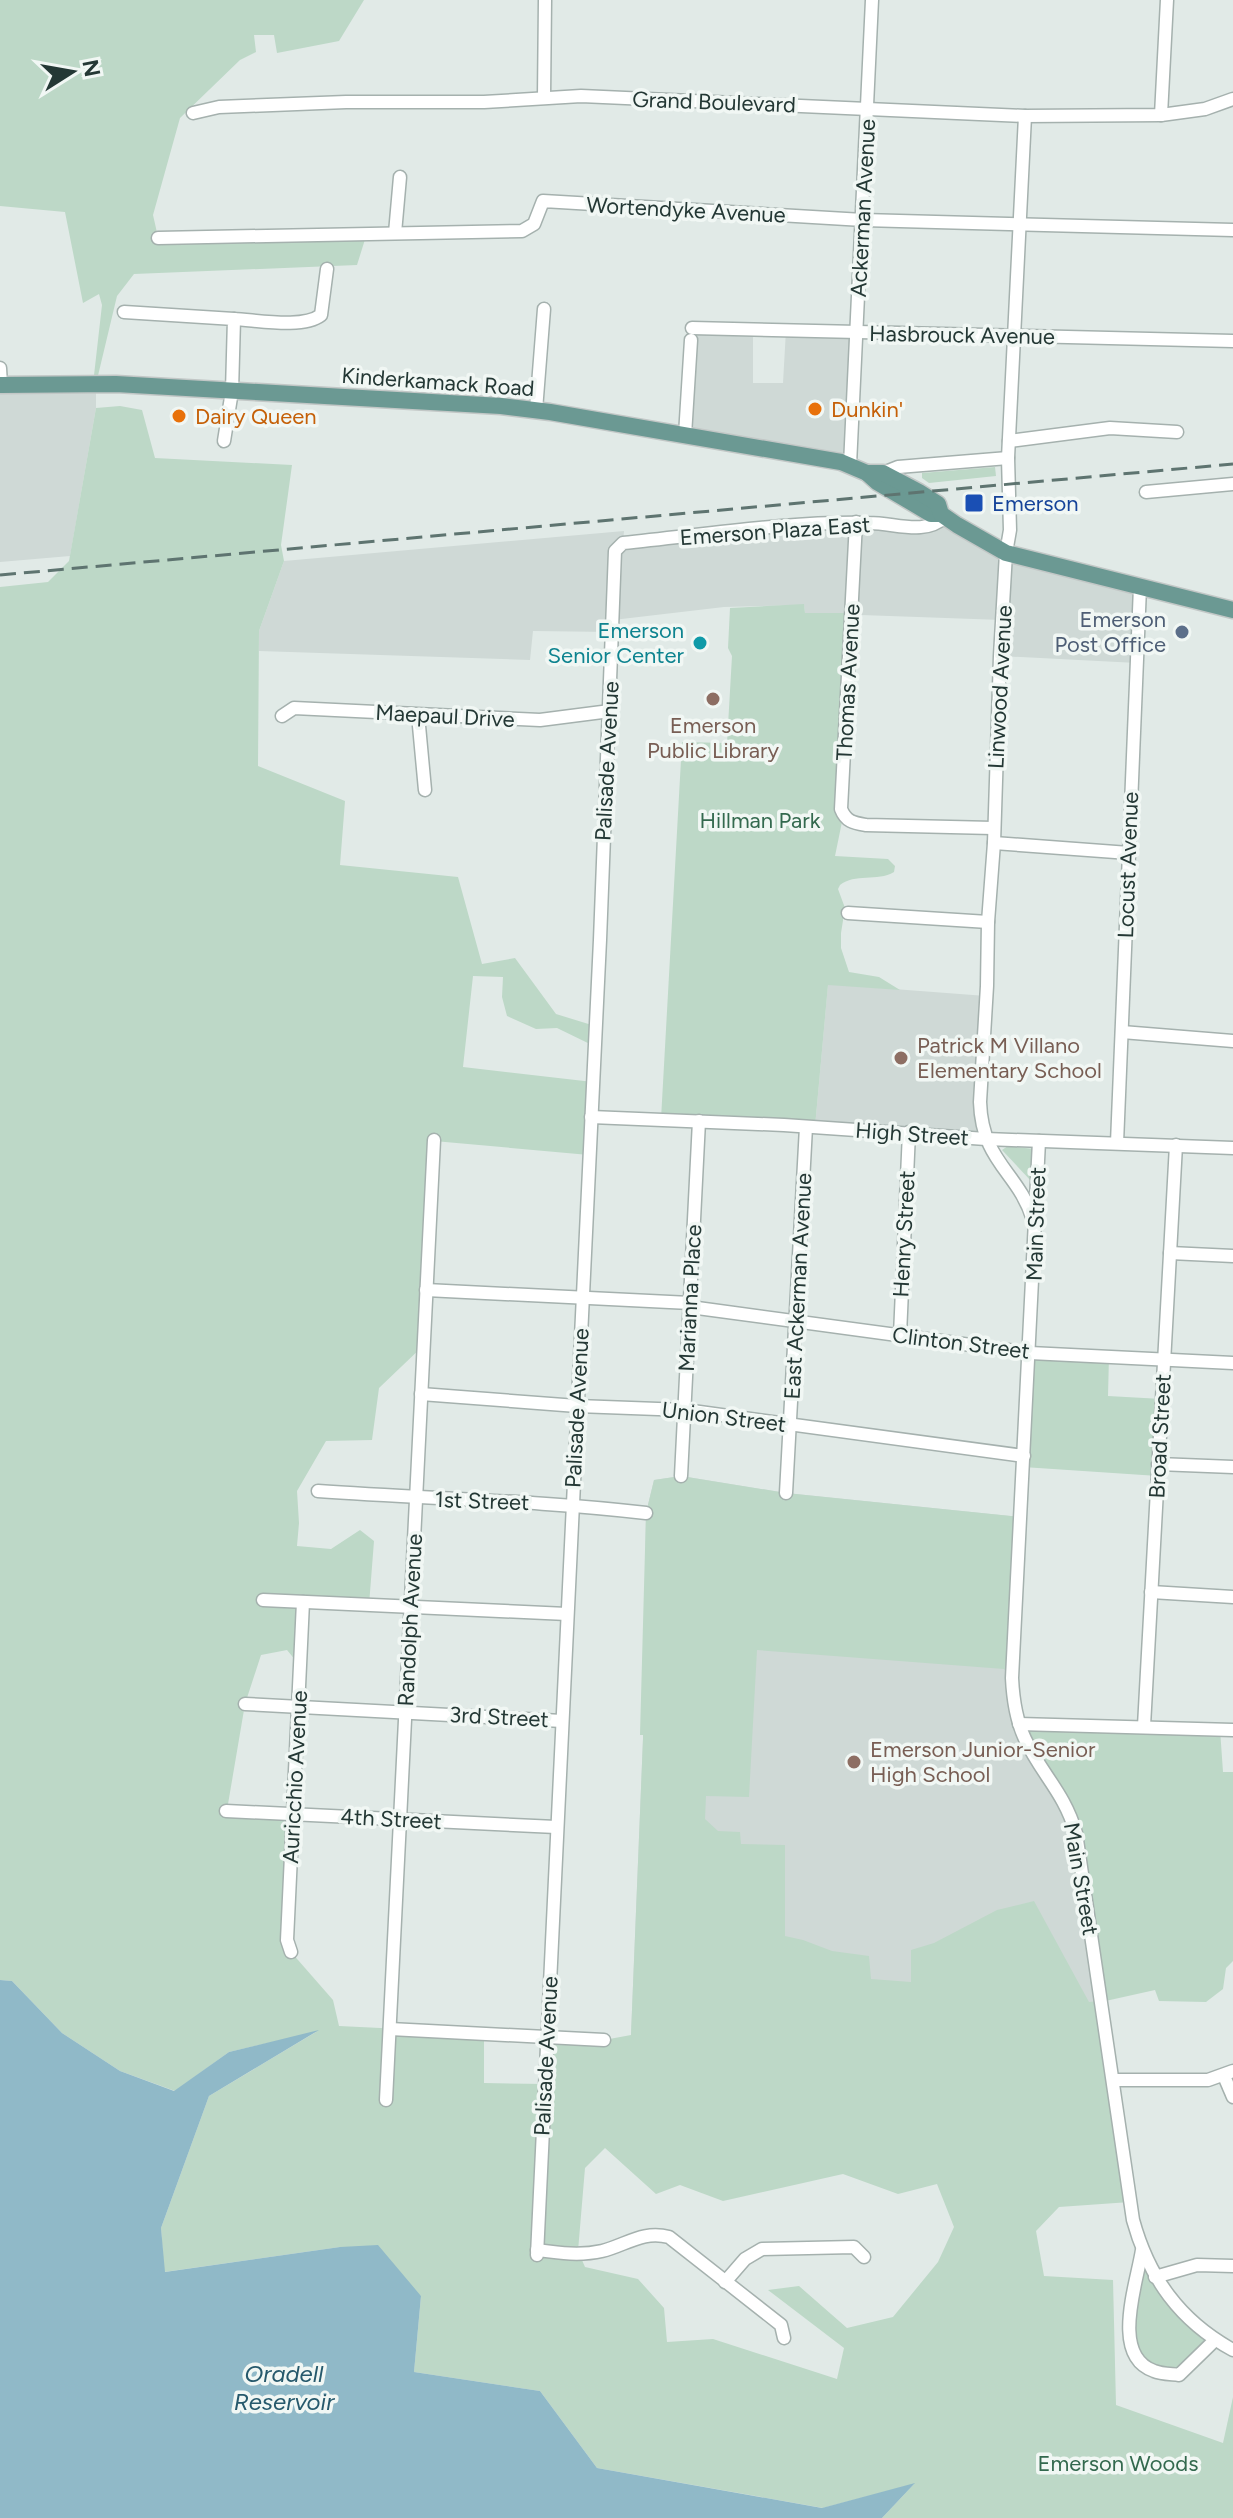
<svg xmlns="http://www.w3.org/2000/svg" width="1233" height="2518" font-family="Figtree,sans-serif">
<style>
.built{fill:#cfd9d6}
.green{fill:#bdd8c7;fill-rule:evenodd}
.water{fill:#90b9c8}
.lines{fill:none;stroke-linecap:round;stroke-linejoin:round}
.minor-casing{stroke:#a5b1ae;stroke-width:15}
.major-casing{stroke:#c2c7c6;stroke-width:19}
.minor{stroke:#fff;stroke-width:12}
.major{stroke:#6b9993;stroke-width:16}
.rail{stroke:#5e7470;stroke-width:3;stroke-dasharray:16 8;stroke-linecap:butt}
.food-dot{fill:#e8710a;stroke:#f1f7f4;stroke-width:3}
.transit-dot{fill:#1a4fb4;stroke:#f1f7f4;stroke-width:3}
.service-dot{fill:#5c6f8a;stroke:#f1f7f4;stroke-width:3}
.culture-dot{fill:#0f9aa8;stroke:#f1f7f4;stroke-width:3}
.education-dot{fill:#8d6e63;stroke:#f1f7f4;stroke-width:3}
.labels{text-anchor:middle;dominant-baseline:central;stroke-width:7;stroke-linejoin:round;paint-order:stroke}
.street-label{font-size:22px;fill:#243835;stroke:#f1f7f4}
.food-label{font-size:22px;fill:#c56008;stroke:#f1f7f4;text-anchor:start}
.transit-label{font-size:22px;fill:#164399;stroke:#f1f7f4;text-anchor:start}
.service-label{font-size:22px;fill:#4e5e75;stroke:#f1f7f4;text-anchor:end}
.culture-label{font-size:22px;fill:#0d838f;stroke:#f1f7f4;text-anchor:end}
.education-label{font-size:22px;fill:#785e54;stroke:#f1f7f4;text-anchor:start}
.park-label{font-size:22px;fill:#33694e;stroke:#f1f7f4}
.water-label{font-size:24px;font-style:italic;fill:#26596c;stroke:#f1f7f4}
</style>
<rect width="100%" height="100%" fill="#e1eae7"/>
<g class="built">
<polygon points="692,328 753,330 753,383 783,383 786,330 857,332 850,465 685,435"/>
<polygon points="96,384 96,408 70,556 0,562 0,385"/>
<polygon points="938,523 1140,587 1137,663 1000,656 1002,620 805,613 804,605 724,607 613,620 612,632 533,631 530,660 259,651 259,631 284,561 624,531 623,542 819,524"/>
<polygon points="828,984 986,996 983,1137 815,1127"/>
<polygon points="681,1476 786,1493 1021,1517 1015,1707 1065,1801 1101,2001 1032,2011 631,2035 643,1739 646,1513 654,1480"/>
</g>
<g class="green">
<polygon points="0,0 364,0 339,41 277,53 274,35 254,35 256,52 240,60 180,118 153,215 158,237 367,233 357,265 134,274 117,296 96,384 93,384 102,305 99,294 83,303 65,212 0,206"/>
<path d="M120,406l22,4 13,48 137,7 -11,80 3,16 -25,70 -1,135 87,35 -5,64 118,12 24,87 33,-6 41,56 39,12 -1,20 -37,-18 -21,1 -29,-13 -5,-19 1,-20 -30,-1 -10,91 130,15 -4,73 -155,-14 -10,204 -45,43 -7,52 -46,1 -29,50 2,32 -2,23 34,3 29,-19 14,11 -5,64 -66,-3 -2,65 -14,-17 -26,5 -16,49 -18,106 67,4 -3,138 42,48 6,26 145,7v50l61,1 2,-47 57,3 27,-5 12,-296v-4h-3l6,-222 8,-33 27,-4 105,17 235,24 -9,161 -8,-9 -247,-19 -8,147 -43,-1 -1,23 13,12 22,1 1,12 44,1v91l18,4 29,11 37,5 2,23 40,3v-32l23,-7 63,-33 37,-9 55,101 11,-1 -24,-168 -57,-109 201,5 3,43h10v189l-7,7 -3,21 -17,13 -47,-1 -4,-11 -54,12 29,200 -71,5 -23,24 8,45 69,4 3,125 107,38 10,-46v121h-351l32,-34 -91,24 -226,-40 -57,-77 -126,-19 7,-76 -81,-49 -176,25 -3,-44 48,-132 107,-64 -87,20 -54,39 -55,-20 -58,-38 -50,-52 -12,-1v-1393l48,-5 21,-21 27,-153zM605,2148l51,46 24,-9 43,16 120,-27 55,20 39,-10 17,43 -16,35 -45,55 -46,11 -48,-42 -31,4 76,58 -7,31 -124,-40 -46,3 -3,-34 -26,-29 -53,-12 -7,-16 7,-83z"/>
<polygon points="995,467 996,476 929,483 922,478 922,473"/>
<path d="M804,604l1,9h45l-7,204 -8,39 53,3 7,7 -1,6c-17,10 -39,1 -54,13l-2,4 7,19 -4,25v15l8,24 30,5 21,13 -72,-5 -13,142 -154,-8 21,-377 45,1 5,-87 -4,-8 2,-40z"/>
<polygon points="1008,1146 1034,1149 1032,1182 1002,1150"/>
<polygon points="1030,1353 1109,1356 1108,1396 1162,1399 1158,1476 1023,1467"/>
<polygon points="1142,2250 1155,2277 1215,2340 1179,2375 1153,2371 1129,2344"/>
</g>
<polygon class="water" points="0,1980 12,1981 62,2033 120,2071 174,2091 229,2052 319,2030 209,2096 161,2228 165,2272 340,2247 378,2245 421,2296 414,2372 540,2391 597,2468 822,2508 915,2483 882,2518 0,2518"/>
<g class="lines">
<g class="minor-casing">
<g id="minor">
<polyline points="544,97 545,0"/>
<polyline points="193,113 219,107 346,102 484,102 581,96 1025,116 1161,115 1205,109 1233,99"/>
<polyline points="1161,115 1167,0"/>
<path d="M1025,116l-17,342 2,72 -4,23 -6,103 -6,187 -6,79 -1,64 -7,116c2,61 39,70 53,118"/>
<polyline points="395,233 400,177"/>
<polyline points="158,238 522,231 534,224 543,201 863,220 1233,230"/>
<polyline points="124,312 234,319 232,391 224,441"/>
<path d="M234,319c23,1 69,10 87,-4l6,-46"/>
<polyline points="692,328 1233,341"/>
<polyline points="0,368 1,385"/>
<polyline points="536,410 544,309"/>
<polyline points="685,435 691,340"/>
<polyline points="1009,441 1110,428 1177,432"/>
<polyline points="850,465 872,0"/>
<polyline points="883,473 898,467 1008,458"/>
<polyline points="1146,492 1233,484"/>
<path d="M856,522l-15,287c5,13 13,14 25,16l127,3"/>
<polyline points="418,715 425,790"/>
<polyline points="282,716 294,708 540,720 610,711"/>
<polyline points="994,843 1129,853"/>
<polyline points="848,913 988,922"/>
<polyline points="1122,1032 1233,1041"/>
<polyline points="591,1117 784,1125 986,1139 1233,1148"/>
<path d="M1039,1141l-27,537c1,21 4,42 13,61 17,36 39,53 51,94l57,387c16,58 47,101 100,130"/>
<polyline points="1117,1143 1140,587"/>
<polyline points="1170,1253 1233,1256"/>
<polyline points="426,1290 690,1303"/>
<polyline points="690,1307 1030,1353 1233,1363"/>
<polyline points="900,1335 909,1132"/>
<polyline points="421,1394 577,1406 685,1410 1024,1456"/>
<polyline points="1158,1464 1233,1467"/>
<polyline points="681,1476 699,1121"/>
<path d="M318,1491c110,8 219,9 328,22"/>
<polyline points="786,1493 806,1127"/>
<polyline points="1151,1592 1233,1597"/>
<polyline points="263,1600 567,1614"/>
<polyline points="245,1704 562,1721"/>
<polyline points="1019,1724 1233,1730"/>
<polyline points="1144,1726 1176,1145"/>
<polyline points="226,1811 556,1827"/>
<polyline points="291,1952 287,1940 303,1602"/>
<polyline points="390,2029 604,2040"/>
<polyline points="1224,2076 1233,2097"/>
<polyline points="1113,2080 1208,2080 1233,2071"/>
<polyline points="386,2100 434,1140"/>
<path d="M537,2250c22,3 43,6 65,1 24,-6 41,-21 67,-14l112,88 3,13"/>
<path d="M1142,2250c-5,33 -32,106 12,121 7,3 17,3 25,4l36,-35"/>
<path d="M537,2255l63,-1315 15,-389 8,-8c81,-8 165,-22 246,-20 27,0 55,13 76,-6"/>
<polyline points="1155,2277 1197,2265 1233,2266"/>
<polyline points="725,2282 745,2259 762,2249 854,2247 864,2257"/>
</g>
</g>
<g class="major-casing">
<g id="major">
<polyline points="0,385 116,384 501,406 550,412 841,462 867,473 877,482 931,514 941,514"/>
<polyline points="867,473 883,473 919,492 938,504 941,514 957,525 1006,553 1233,610"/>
</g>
</g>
<use href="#minor" class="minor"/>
<use href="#major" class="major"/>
<polyline class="rail" points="0,575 1233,464"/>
</g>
<g class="food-dot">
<circle cx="815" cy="409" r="8"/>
<circle cx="179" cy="416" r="8"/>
</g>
<rect class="transit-dot" x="964" y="493" width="20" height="20" rx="4"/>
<circle class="service-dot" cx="1182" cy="632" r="8"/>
<circle class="culture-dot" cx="700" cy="643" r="8"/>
<g class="education-dot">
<circle cx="713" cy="699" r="8"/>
<circle cx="901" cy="1058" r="8"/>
<circle cx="854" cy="1762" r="8"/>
</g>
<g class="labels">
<g class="street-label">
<text transform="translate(714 102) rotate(2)">Grand Boulevard</text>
<text transform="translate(863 208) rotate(-87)">Ackerman Avenue</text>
<text transform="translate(686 210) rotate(3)">Wortendyke Avenue</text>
<text transform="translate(962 335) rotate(1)">Hasbrouck Avenue</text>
<text transform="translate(438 382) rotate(4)">Kinderkamack Road</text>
<text transform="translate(775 531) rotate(-4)">Emerson Plaza East</text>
<text transform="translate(848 682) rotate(-87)">Thomas Avenue</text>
<text transform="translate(1000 687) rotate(-87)">Linwood Avenue</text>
<text transform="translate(445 716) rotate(3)">Maepaul Drive</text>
<text transform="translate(607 761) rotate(-87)">Palisade Avenue</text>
<text transform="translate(1128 865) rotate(-88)">Locust Avenue</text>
<text transform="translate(912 1134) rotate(4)">High Street</text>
<text transform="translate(1036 1224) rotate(-88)">Main Street</text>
<text transform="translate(904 1234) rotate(-87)">Henry Street</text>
<text transform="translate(798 1286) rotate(-87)">East Ackerman Avenue</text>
<text transform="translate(690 1298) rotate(-87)">Marianna Place</text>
<text transform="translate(961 1343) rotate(7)">Clinton Street</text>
<text transform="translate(577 1408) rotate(-87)">Palisade Avenue</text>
<text transform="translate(724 1417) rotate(7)">Union Street</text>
<text transform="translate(1160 1436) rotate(-87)">Broad Street</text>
<text transform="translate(482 1501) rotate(2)">1st Street</text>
<text transform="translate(410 1620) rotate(-87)">Randolph Avenue</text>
<text transform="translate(499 1717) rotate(3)">3rd Street</text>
<text transform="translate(295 1777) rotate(-87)">Auricchio Avenue</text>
<text transform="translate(391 1819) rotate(3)">4th Street</text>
<text transform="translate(1081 1879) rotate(80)">Main Street</text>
<text transform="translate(546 2056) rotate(-87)">Palisade Avenue</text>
</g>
<g class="food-label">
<text x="831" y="409">Dunkin'</text>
<text x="195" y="416">Dairy Queen</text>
</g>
<g class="transit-label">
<text x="992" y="503">Emerson</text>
</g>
<g class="service-label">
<text x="1166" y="619">Emerson<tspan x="1166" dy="25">Post Office</tspan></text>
</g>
<g class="culture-label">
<text x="684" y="630">Emerson<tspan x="684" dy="25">Senior Center</tspan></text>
</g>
<g class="education-label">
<text x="713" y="725" text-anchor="middle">Emerson<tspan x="713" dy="25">Public Library</tspan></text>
<text x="917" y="1045">Patrick M Villano<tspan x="917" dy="25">Elementary School</tspan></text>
<text x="870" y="1749">Emerson Junior-Senior<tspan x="870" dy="25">High School</tspan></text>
</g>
<g class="park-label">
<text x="760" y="820">Hillman Park</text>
<text x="1118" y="2463">Emerson Woods</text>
</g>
<g class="water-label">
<text x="284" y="2373">Oradell<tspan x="284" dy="28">Reservoir</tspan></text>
</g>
</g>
<g transform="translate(72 72) rotate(79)" stroke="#f1f7f4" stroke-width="6" paint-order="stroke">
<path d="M0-6L14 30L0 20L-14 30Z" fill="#243835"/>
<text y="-12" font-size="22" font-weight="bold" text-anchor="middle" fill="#243835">N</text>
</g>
</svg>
